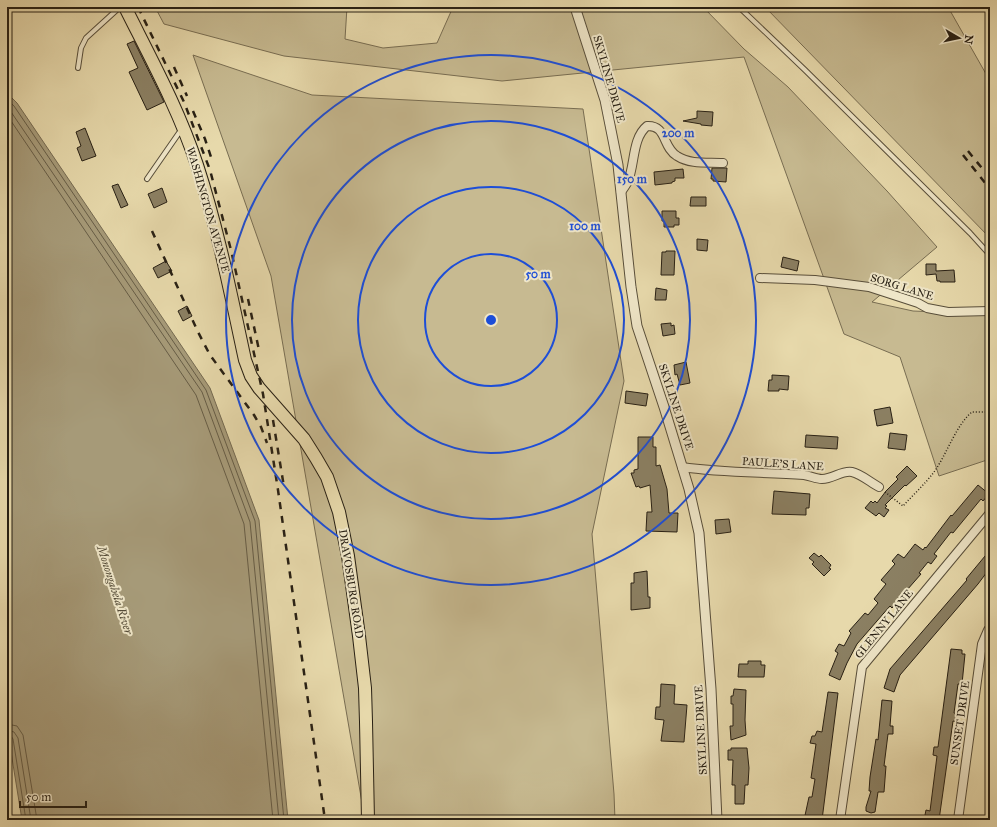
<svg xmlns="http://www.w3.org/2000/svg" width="997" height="827" font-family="'IM FELL Great Primer',serif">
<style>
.green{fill:#c7ba91;stroke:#786d52}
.water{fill:#a69a78;stroke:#746950}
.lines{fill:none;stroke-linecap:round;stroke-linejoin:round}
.shore{stroke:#675d46;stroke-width:1}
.building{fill:#8b8063;stroke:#282014}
.service-casing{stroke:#584e3a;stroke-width:6}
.minor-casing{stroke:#584e3a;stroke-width:10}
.tertiary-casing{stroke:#584e3a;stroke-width:11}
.primary-casing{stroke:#282014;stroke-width:14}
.path{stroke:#282014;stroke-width:1.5;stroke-dasharray:1 2;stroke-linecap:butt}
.service{stroke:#efe6c8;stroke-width:4}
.minor{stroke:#efe6c8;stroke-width:8}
.tertiary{stroke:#efe6c8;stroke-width:9}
.primary{stroke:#e7d9ab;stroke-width:12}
.rail{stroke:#282014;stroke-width:2.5;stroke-dasharray:7 7;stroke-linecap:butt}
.ring{fill:none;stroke:#1d4ed8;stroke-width:2}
.labels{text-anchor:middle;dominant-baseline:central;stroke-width:4;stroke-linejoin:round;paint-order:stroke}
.street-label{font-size:11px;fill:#282014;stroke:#efe6c8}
.water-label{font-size:12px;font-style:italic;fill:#544b37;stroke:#efe6c8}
.centre{fill:#1d4ed8;stroke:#efe6c8;stroke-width:2}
.ring-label{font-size:12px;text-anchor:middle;font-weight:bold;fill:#1d4ed8;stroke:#efe6c8;stroke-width:4;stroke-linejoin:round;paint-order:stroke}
</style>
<rect width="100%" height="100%" fill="#e7d9ab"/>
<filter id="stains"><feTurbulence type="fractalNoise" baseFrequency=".005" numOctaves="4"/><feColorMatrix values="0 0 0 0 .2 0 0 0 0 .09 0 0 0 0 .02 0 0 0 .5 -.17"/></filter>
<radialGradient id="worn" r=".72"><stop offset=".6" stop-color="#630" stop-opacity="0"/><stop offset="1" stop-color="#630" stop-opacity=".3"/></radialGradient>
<g class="green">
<polygon points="155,7 347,7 345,39 383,48 437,43 453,7 703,7 744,49 788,87 887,191 937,247 872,302 913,311 990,314 990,459 939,476 900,357 844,334 744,57 502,81 284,56 164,24"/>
<polygon points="765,7 948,7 990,81 990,238"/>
<polygon points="193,55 312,95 583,109 624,381 592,534 614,794 615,820 365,820 271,276"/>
</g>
<polygon class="water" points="7,93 17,103 210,388 259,520 288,820 22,820 7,727"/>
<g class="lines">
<g class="shore">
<polyline points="7,99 14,106 206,390 255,521 284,820"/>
<polyline points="7,106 202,392 250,522 279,820"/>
<polyline points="7,115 196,395 244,524 273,820"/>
<polyline points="7,724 17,726 23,735 37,820"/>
<polyline points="7,730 14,732 18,738 31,820"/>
<polyline points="7,735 11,736 13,739 26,820"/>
</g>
</g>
<g class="building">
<polygon points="134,41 164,102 147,110 129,72 138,68 127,44"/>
<polygon points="697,111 713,112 712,126 701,125 701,124 683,121 697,118"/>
<polygon points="85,128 96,156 82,161 77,148 81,146 76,132"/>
<polygon points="712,168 727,168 726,182 713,181 713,179 711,179"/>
<polygon points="683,169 684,178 675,178 675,181 672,182 672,183 655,185 654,172"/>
<polygon points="118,184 128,205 121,208 112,186"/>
<polygon points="162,188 167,202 154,208 148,194"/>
<polygon points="691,197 706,197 706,206 690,206"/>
<polygon points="662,211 676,211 676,218 679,218 679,225 674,225 674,227 664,227 664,221 662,221"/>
<polygon points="697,239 708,240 707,251 697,250"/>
<polygon points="666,251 675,251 674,275 661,275 662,252 666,252"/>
<polygon points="783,257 799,261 797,271 781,267"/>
<polygon points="166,261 172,271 158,278 153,268"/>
<polygon points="926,264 936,264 936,271 954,270 955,282 940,282 940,281 937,281 936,274 926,275"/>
<polygon points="656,288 667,290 666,300 655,300"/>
<polygon points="187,306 192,316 183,321 178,311"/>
<polygon points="671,323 671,326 674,325 675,334 663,336 661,324"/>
<polygon points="686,362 690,383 680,385 677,374 675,375 674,365"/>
<polygon points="772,375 789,376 788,390 779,389 779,391 768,391 769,380 772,380"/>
<polygon points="626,391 648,394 646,406 625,403"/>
<polygon points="890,407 893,423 877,426 874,410"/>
<polygon points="890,433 907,435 905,450 888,448"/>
<polygon points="806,435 838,437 837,449 805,447"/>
<polygon points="638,437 653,437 653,447 656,447 656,466 660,465 667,489 669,513 678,513 677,532 646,531 647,512 652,512 650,485 640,488 639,486 636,487 631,473 634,473 634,470 638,469"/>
<polygon points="907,466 917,476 906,486 905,485 885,505 887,506 885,508 889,510 884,517 879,513 876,516 865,508 871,501 873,503 875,501 877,503 886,491 898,479 896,477"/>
<polygon points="978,485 989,494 983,501 981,499 953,533 951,532 934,554 937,556 931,564 928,562 919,573 921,574 907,590 907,591 892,608 890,606 857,644 847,663 840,680 829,675 838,653 835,651 839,644 844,646 851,633 849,631 865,613 868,615 878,603 874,599 886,584 881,580 895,564 892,561 898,554 904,558 915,544 923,550 925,547 926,548 951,515 952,516"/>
<polygon points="774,491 810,494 809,508 806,508 806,515 772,514"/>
<polygon points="729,519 731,532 716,534 715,520"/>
<polygon points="990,550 990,568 978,584 900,675 894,692 884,688 890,669 967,580 966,579"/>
<polygon points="814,553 819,557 821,555 831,565 829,568 831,569 824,576 812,564 814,562 809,558"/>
<polygon points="647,571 648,597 650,597 650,608 631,610 631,583 634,583 634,573"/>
<polygon points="951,649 962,650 962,654 965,654 962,684 958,684 954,713 958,714 957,722 953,721 939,820 924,820 926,810 930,811 937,756 933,755 934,747 938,747"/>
<polygon points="748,661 761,661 761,665 765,665 764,677 738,677 739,664 748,664"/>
<polygon points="661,684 675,685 674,704 687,705 684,742 661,741 664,720 655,719 656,707 660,707"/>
<polygon points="734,689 746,690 745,720 746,735 731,740 730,726 733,726 733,704 731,704 731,696 733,696"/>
<polygon points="828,692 838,693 822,820 804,820 809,797 812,797 815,779 811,778 816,744 810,743 812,736 815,736 817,731 822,732"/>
<polygon points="882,700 892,701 890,726 893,726 893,734 888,734 884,766 886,766 884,792 878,792 875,812 871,813 866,811 866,807 871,791 869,791 870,777 876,739 878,740"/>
<polygon points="731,748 747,748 749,768 748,785 745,785 744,804 735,804 735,785 732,785 733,760 728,760 728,750 731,750"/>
</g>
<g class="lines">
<g class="service-casing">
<g id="service">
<polyline points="739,7 805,70 970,233 990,255"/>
<polyline points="78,68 81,48 86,38 120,7"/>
<polyline points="147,179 181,130"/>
</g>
</g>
<g class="minor-casing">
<g id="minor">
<path d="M621,192c3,-4 6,-8 7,-11 7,-16 4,-43 19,-55 20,-1 15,21 30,30 14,9 31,6 46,7"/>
<polyline points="760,278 815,280 869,287 918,303 927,308 948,312 990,311"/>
<path d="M682,467c41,6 81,5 122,8 7,1 12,4 18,4 11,0 20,-9 30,-7 9,2 18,10 27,15"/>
<polyline points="840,820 862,667 990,513"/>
<polyline points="958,820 982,644 988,630"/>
</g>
</g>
<g class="tertiary-casing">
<polyline id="tertiary" points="575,7 605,100 618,165 631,287 637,326 664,407 689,489 699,533 711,689 717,820"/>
</g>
<g class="primary-casing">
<path id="primary" d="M125,7c26,52 54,103 72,158 21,64 34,130 48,195l6,16 8,12 45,51 12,19 11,19 12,35 9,44 11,80 6,52 1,34 2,98"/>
</g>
<path class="path" d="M885,492l18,14c10,-11 22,-22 31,-34 13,-18 22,-47 38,-60h18"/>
<use href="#service" class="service"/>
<use href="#minor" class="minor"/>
<use href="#tertiary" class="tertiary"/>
<use href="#primary" class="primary"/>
<g class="rail">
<polyline points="138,7 184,102 210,170 231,250 263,394 278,490 325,820"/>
<polyline points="174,67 187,96"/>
<polyline points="193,111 205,139 213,163"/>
<polyline points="968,151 990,178"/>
<polyline points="963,155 990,189"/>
<polyline points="152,231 198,332 210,355 254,415 261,427 267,443"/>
<polyline points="248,299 259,350"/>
<polyline points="273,420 284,487"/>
</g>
</g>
<g class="ring">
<circle cx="491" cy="320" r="66"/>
<circle cx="491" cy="320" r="133"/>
<circle cx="491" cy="320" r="199"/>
<circle cx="491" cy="320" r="265"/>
</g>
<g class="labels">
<g class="street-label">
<text transform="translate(609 79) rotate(74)">SKYLINE DRIVE</text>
<text transform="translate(208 210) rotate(74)">WASHINGTON AVENUE</text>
<text transform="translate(902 287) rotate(17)">SORG LANE</text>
<text transform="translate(676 407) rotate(72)">SKYLINE DRIVE</text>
<text transform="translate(783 464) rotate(4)">PAULE'S LANE</text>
<text transform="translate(351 584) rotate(81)">DRAVOSBURG ROAD</text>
<text transform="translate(884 624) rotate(-51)">GLENNY LANE</text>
<text transform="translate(960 723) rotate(-82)">SUNSET DRIVE</text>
<text transform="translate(701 730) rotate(-93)">SKYLINE DRIVE</text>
</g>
<g class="water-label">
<text transform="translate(115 590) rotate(72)">Monongahela River</text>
</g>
</g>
<circle cx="491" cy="320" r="6" class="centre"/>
<g class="ring-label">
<text x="678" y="137">200 m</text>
<text x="632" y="183">150 m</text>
<text x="585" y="230">100 m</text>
<text x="538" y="278">50 m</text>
</g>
<rect width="997" height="827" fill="none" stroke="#e7d9ab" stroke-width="24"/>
<rect x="8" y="8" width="981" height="811" fill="none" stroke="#282014" stroke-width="2"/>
<rect x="12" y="12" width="973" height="803" fill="none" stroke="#282014"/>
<g transform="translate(959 38) rotate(99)" stroke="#efe6c8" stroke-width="3" paint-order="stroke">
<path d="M0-3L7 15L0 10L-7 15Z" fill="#282014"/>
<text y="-6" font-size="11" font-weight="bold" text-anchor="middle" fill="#282014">N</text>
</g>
<path d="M20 801v6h66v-6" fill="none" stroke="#282014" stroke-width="2"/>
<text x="26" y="801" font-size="12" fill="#282014" stroke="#efe6c8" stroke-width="3" paint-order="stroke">50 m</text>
<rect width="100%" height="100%" filter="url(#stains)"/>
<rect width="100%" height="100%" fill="url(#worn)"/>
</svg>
